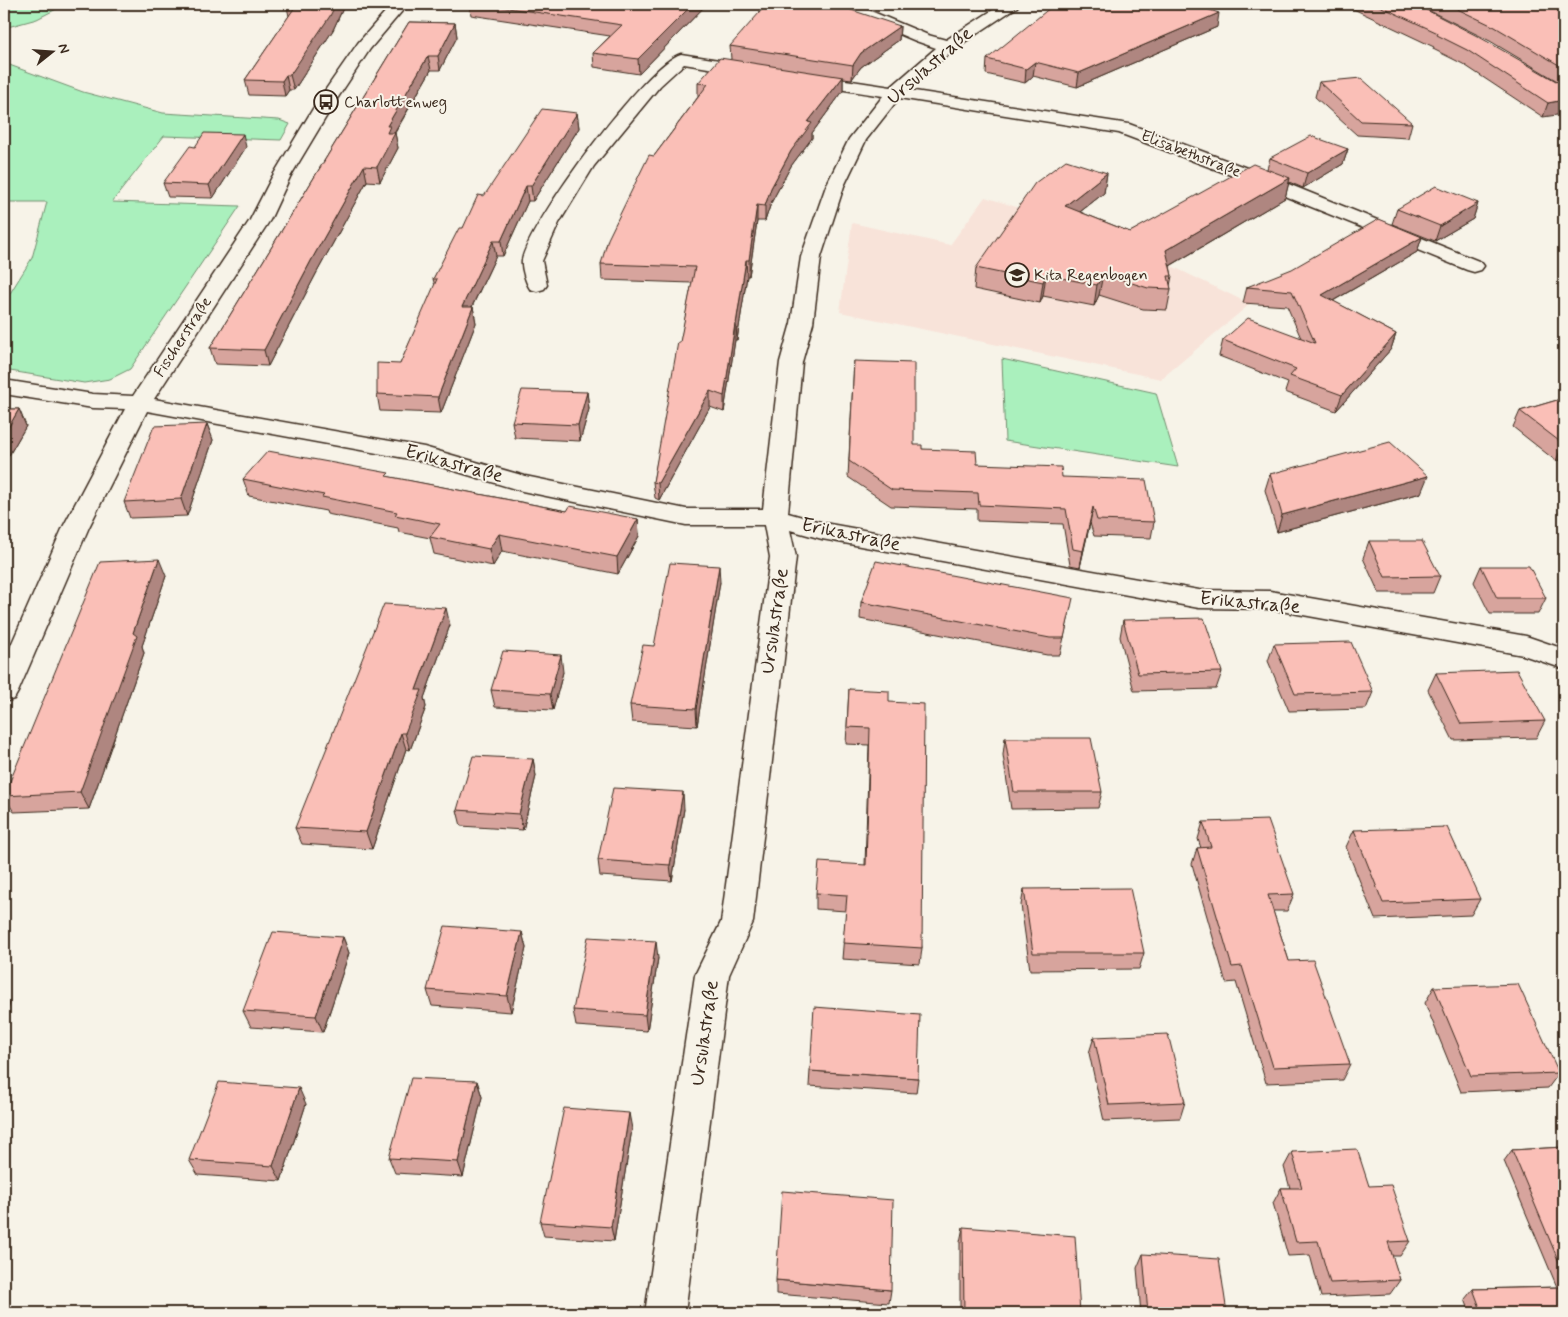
<svg xmlns="http://www.w3.org/2000/svg" width="1568" height="1317" font-family="Mynerve,sans-serif">
<style>
.built{fill:#f8e3d9}
.green{fill:#aaf0bd;stroke:#728d6e}
.lines{fill:none;stroke-linecap:round;stroke-linejoin:round}
.minor-casing{stroke:#3b2a1e;stroke-width:3}
.minor{fill:#f7f3e8;fill-rule:evenodd}
.wall{fill:#d7a49d;stroke:#3b2a1e}
.shaded-wall{fill:#af8680;stroke:#3b2a1e}
.building{fill:#fabfb7;stroke:#3b2a1e}
.labels{text-anchor:middle;dominant-baseline:central;stroke-width:4;stroke-linejoin:round;paint-order:stroke}
.far-poi-label{font-size:16px;fill:#3b2a1e;stroke:#f7f3e8;text-anchor:start}
.far-street-label{font-size:16px;fill:#3b2a1e;stroke:#f7f3e8}
.street-label{font-size:20px;fill:#3b2a1e;stroke:#f7f3e8}
</style>
<rect width="100%" height="100%" fill="#f7f3e8"/>
<filter id="ink" filterUnits="userSpaceOnUse"><feTurbulence type="fractalNoise" baseFrequency=".02" numOctaves="2"/><feDisplacementMap in="SourceGraphic" scale="10" xChannelSelector="R" yChannelSelector="G"/><feConvolveMatrix kernelMatrix="1 2 1 2 8 2 1 2 1" color-interpolation-filters="sRGB"/></filter>
<g filter="url(#ink)">
<polygon class="built" points="985,197 1116,239 1250,304 1161,379 840,312 852,223 950,245"/>
<g class="green">
<polygon points="4,4 66,4 37,19 4,28"/>
<polygon points="4,63 83,92 163,113 279,120 290,124 281,140 164,136 112,202 240,206 130,369 110,379 84,383 4,370 4,303 32,258 47,202 4,202"/>
<polygon points="1002,359 1156,393 1178,467 1005,441"/>
</g>
<g class="lines">
<g class="minor-casing">
<g id="minor">
<polygon points="392,4 408,4 370,49 335,102 290,177 270,220 154,399 424,447 525,476 686,509 763,509 780,362 791,323 801,257 826,186 849,139 883,96 806,84 800,83 798,79 800,75 806,74 891,87 936,48 916,41 836,7 833,4 854,4 928,35 946,40 1002,4 1019,4 1017,7 954,49 908,90 1129,124 1271,177 1481,262 1484,266 1481,270 1474,272 1467,270 1257,185 1119,133 899,98 866,140 844,186 821,257 813,323 802,362 788,513 824,523 1199,590 1270,591 1526,636 1564,649 1564,669 1523,655 1270,609 1199,608 822,539 790,530 796,557 753,922 729,975 685,1313 645,1313 695,975 721,922 770,557 764,525 686,525 522,491 421,461 147,411 89,527 18,692 14,699 4,702 4,661 63,527 125,409 93,408 4,394 4,380 93,394 133,396 250,220 272,177 317,102 358,43"/>
<path d="M681,54l70,11 6,1 2,4 -2,4 -6,1 -67,-11 -24,22 -66,80 -35,57 -17,38 5,24 -3,4 -7,2 -7,-2c-4,-6 -9,-21 -8,-29 7,-37 125,-197 159,-206z"/>
</g>
</g>
<use href="#minor" class="minor"/>
</g>
<g class="wall">
<polygon points="345,4 333,30 294,90 289,90 285,96 249,95 245,80 289,16 287,7"/>
<polygon points="469,4 707,4 639,74 594,67 593,53 610,36 471,15"/>
<polygon points="1343,4 1415,4 1563,85 1543,117 1463,64 1433,49 1434,47"/>
<polygon points="1416,4 1564,4 1564,85 1490,41"/>
<polygon points="409,22 455,23 457,37 440,70 431,70 395,133 398,148 380,182 367,181 316,274 268,366 215,364 210,348"/>
<polygon points="900,26 899,40 861,67 852,79 843,78 843,91 812,133 812,138 791,166 771,203 765,221 757,221 749,276 747,276 737,340 735,340 724,412 710,407 659,500 655,498 653,482 692,283 602,280 601,264 654,156 698,97 698,83 731,59 730,46"/>
<polygon points="1217,27 1077,87 1033,76 1025,83 986,74 987,59"/>
<polygon points="1319,82 1412,123 1408,138 1357,135 1315,97"/>
<polygon points="577,113 579,128 533,201 528,201 503,256 496,256 472,307 473,307 476,323 441,413 380,411 377,394 400,364 435,286 433,279 463,228 484,196"/>
<polygon points="246,147 213,198 168,197 163,183"/>
<polygon points="1348,149 1343,164 1303,188 1289,182 1285,198 1170,266 1172,276 1170,286 1171,289 1167,310 1143,309 1099,295 1094,306 1043,296 1040,303 974,289 976,268 1107,173 1104,193 1080,212 1130,232 1267,169 1270,158"/>
<polygon points="1478,203 1473,219 1435,241 1392,224 1397,209"/>
<polygon points="1422,237 1417,252 1333,301 1396,334 1391,349 1336,411 1285,392 1288,383 1219,356 1223,340 1301,338 1287,306 1243,303 1247,287"/>
<polygon points="854,361 914,445 922,449 977,464 1062,477 1154,522 1151,538 1094,536 1090,523 1080,567 1070,565 1063,524 977,521 977,509 891,506 848,477"/>
<polygon points="587,392 589,409 580,441 515,438 512,422"/>
<polygon points="1564,398 1564,458 1556,461 1513,427 1520,411"/>
<polygon points="4,409 19,409 26,426 8,457 4,457"/>
<polygon points="207,424 213,440 187,516 130,518 124,502"/>
<polygon points="1270,474 1421,493 1277,532 1265,490"/>
<polygon points="390,477 567,511 638,519 639,536 618,574 502,551 493,566 434,554 430,538 399,532 398,528 327,514 326,511 249,496 243,479"/>
<polygon points="1369,541 1440,576 1433,593 1379,593 1363,558"/>
<polygon points="1481,566 1546,598 1538,614 1490,614 1474,582"/>
<polygon points="166,576 142,646 144,653 89,809 14,812 4,796"/>
<polygon points="720,582 697,726 632,722 630,705 654,646"/>
<polygon points="861,602 1069,615 1060,655 1047,655 860,619"/>
<polygon points="1123,620 1222,672 1216,689 1134,691 1120,637"/>
<polygon points="450,625 424,698 426,707 410,750 406,749 372,849 302,844 295,828"/>
<polygon points="1274,644 1373,692 1366,709 1289,711 1268,661"/>
<polygon points="563,672 553,710 495,707 491,690"/>
<polygon points="1436,673 1545,721 1536,738 1453,740 1428,690"/>
<polygon points="849,689 889,702 922,948 920,964 842,959 846,911 816,909 816,893 865,865 869,745 846,744"/>
<polygon points="1005,738 1102,792 1098,808 1011,809 1003,755"/>
<polygon points="533,759 536,776 523,830 461,826 457,810"/>
<polygon points="684,809 672,881 600,876 598,860"/>
<polygon points="1203,822 1294,894 1287,911 1273,911 1289,961 1350,1064 1342,1080 1266,1083 1236,982 1226,983 1192,864 1197,848 1201,848 1198,839"/>
<polygon points="1354,830 1480,899 1471,915 1375,919 1346,847"/>
<polygon points="1564,861 1564,870 1562,865"/>
<polygon points="1024,889 1144,953 1139,969 1030,970 1021,905"/>
<polygon points="522,932 526,948 511,1012 432,1006 427,990"/>
<polygon points="343,937 349,953 323,1032 251,1027 243,1011"/>
<polygon points="658,958 647,1031 576,1026 573,1010"/>
<polygon points="1434,987 1559,1073 1548,1088 1461,1092 1425,1003"/>
<polygon points="1094,1037 1185,1102 1180,1118 1104,1121 1089,1053"/>
<polygon points="810,1071 918,1078 916,1093 809,1086"/>
<polygon points="477,1081 482,1097 463,1177 395,1173 389,1158"/>
<polygon points="306,1104 281,1181 198,1175 189,1160"/>
<polygon points="632,1129 614,1241 544,1236 540,1222"/>
<polygon points="1564,1147 1564,1313 1470,1313 1465,1299 1473,1289 1557,1287 1504,1161 1512,1150"/>
<polygon points="1292,1152 1369,1186 1410,1241 1400,1256 1392,1256 1400,1280 1390,1294 1321,1297 1310,1255 1288,1256 1273,1203 1281,1188 1290,1188 1284,1167"/>
<polygon points="963,1227 1080,1313 960,1313 960,1242"/>
<polygon points="1143,1254 1227,1313 1141,1313 1137,1268"/>
<polygon points="776,1280 891,1290 889,1303 776,1294"/>
</g>
<g class="shaded-wall">
<polygon points="336,4 345,4 333,30 294,90 290,75"/>
<polygon points="693,4 707,4 639,74 638,59"/>
<polygon points="1219,13 1217,27 1077,87 1079,73"/>
<polygon points="455,23 457,37 440,70 438,56"/>
<polygon points="900,26 899,40 861,67 852,79 853,65 861,53"/>
<polygon points="428,56 431,70 392,137 395,133 398,148 380,182 377,167 387,133 387,126"/>
<polygon points="1035,62 1033,76 1025,83 1026,69"/>
<polygon points="286,75 289,90 285,96 282,81"/>
<polygon points="843,77 843,91 812,133 812,138 791,166 771,203 765,221 765,206 771,188 791,151 808,122"/>
<polygon points="1564,100 1564,114 1543,117 1548,103"/>
<polygon points="577,113 579,128 533,201 531,186"/>
<polygon points="243,134 246,147 213,198 209,185"/>
<polygon points="1348,149 1343,164 1303,188 1307,173"/>
<polygon points="364,166 367,181 316,274 268,366 264,350 312,259"/>
<polygon points="1107,173 1104,193 1062,226 1065,206"/>
<polygon points="1290,178 1285,198 1161,271 1166,250"/>
<polygon points="526,186 528,201 503,256 501,241"/>
<polygon points="1478,203 1473,219 1435,241 1440,226"/>
<polygon points="757,205 757,221 749,276 749,260"/>
<polygon points="1422,237 1417,252 1317,310 1322,295"/>
<polygon points="493,241 496,256 464,323 462,307"/>
<polygon points="746,260 747,276 737,340 736,324"/>
<polygon points="1103,274 1099,295 1094,306 1097,285"/>
<polygon points="1046,275 1043,296 1040,303 1043,282"/>
<polygon points="473,307 476,323 441,413 438,397"/>
<polygon points="735,324 735,340 724,412 724,396"/>
<polygon points="1396,334 1391,349 1336,411 1342,395"/>
<polygon points="710,391 710,407 659,500 658,483"/>
<polygon points="587,392 589,409 580,441 578,425"/>
<polygon points="19,409 26,426 8,457 4,448 4,435"/>
<polygon points="207,424 213,440 187,516 181,499"/>
<polygon points="1563,444 1564,444 1564,458 1556,461"/>
<polygon points="1428,476 1421,493 1277,532 1282,515"/>
<polygon points="1093,507 1090,523 1080,567 1083,551"/>
<polygon points="638,519 639,536 618,574 617,557"/>
<polygon points="499,534 502,551 493,566 489,549"/>
<polygon points="159,559 166,576 142,646 144,653 89,809 80,792 133,633"/>
<polygon points="719,566 720,582 697,726 696,709"/>
<polygon points="446,608 450,625 424,698 426,707 410,750 405,733 416,690"/>
<polygon points="561,655 563,672 553,710 550,694"/>
<polygon points="401,733 406,749 372,849 366,832"/>
<polygon points="533,759 536,776 523,830 519,814"/>
<polygon points="683,792 684,809 672,881 670,865"/>
<polygon points="522,932 526,948 511,1012 507,996"/>
<polygon points="343,937 349,953 323,1032 316,1016"/>
<polygon points="656,941 658,958 647,1031 645,1015"/>
<polygon points="4,996 10,1004 4,1020"/>
<polygon points="477,1081 482,1097 463,1177 458,1162"/>
<polygon points="299,1088 306,1104 281,1181 273,1166"/>
<polygon points="629,1113 632,1129 614,1241 611,1227"/>
</g>
<g class="building">
<polygon points="288,4 336,4 330,16 290,75 286,75 282,81 245,80 295,7 287,7"/>
<polygon points="481,4 693,4 638,59 593,53 622,25"/>
<polygon points="767,4 833,4 900,26 861,53 853,65 730,46"/>
<polygon points="1060,4 1191,4 1219,13 1079,73 1035,62 1026,69 987,59 1051,7"/>
<polygon points="1375,4 1415,4 1481,38 1563,85 1564,85 1564,100 1548,103 1467,50 1437,35 1438,33"/>
<polygon points="1447,4 1564,4 1564,68 1495,27"/>
<polygon points="409,22 455,23 438,56 428,56 387,126 390,126 387,133 395,133 377,167 364,166 312,259 264,350 210,348"/>
<polygon points="720,58 843,77 808,122 812,123 791,151 771,188 765,206 757,205 749,260 746,260 736,324 735,324 724,396 710,391 658,483 653,482 678,342 680,342 695,267 601,264 608,239 649,155 654,156 708,84 698,83"/>
<polygon points="1361,78 1412,123 1361,121 1319,82"/>
<polygon points="542,109 577,113 531,186 526,186 501,241 493,241 462,307 473,307 438,397 377,394 377,363 400,364 437,279 433,279 459,228 463,228 478,195 484,196"/>
<polygon points="204,133 243,134 209,185 163,183 190,146 195,147"/>
<polygon points="1311,136 1348,149 1307,173 1270,158"/>
<polygon points="1066,160 1107,173 1065,206 1130,232 1253,164 1290,178 1166,250 1172,276 1168,276 1171,289 1148,288 1103,274 1097,285 1046,275 1043,282 976,268 1035,183"/>
<polygon points="1436,186 1478,203 1440,226 1397,209"/>
<polygon points="1379,219 1422,237 1322,295 1396,334 1342,395 1290,376 1296,369 1223,340 1248,318 1315,343 1292,291 1247,287 1292,269"/>
<polygon points="854,361 914,363 914,445 922,445 922,449 976,451 977,464 1061,467 1062,477 1146,480 1154,522 1097,520 1093,507 1083,551 1073,549 1066,509 979,505 978,493 892,490 849,461"/>
<polygon points="522,390 587,392 578,425 512,422"/>
<polygon points="1564,398 1564,444 1563,444 1520,411"/>
<polygon points="4,409 19,409 4,435"/>
<polygon points="207,424 181,499 124,502 154,426"/>
<polygon points="1390,442 1428,476 1282,515 1270,474"/>
<polygon points="268,451 389,473 386,476 567,511 570,506 638,519 617,557 499,534 489,549 430,537 440,524 395,515 397,512 322,497 324,495 243,479"/>
<polygon points="1369,541 1422,541 1440,576 1385,577"/>
<polygon points="159,559 133,633 137,636 80,792 4,796 100,562"/>
<polygon points="876,561 1073,598 1064,638 1050,638 861,602"/>
<polygon points="670,563 719,566 696,709 630,705 643,645 654,646"/>
<polygon points="1481,566 1529,566 1546,598 1497,598"/>
<polygon points="384,604 446,608 416,690 422,690 405,733 401,733 366,832 295,828"/>
<polygon points="1204,618 1222,672 1138,674 1123,620"/>
<polygon points="1351,642 1373,692 1295,694 1274,644"/>
<polygon points="503,651 561,655 550,694 491,690"/>
<polygon points="1517,670 1545,721 1461,724 1436,673"/>
<polygon points="849,689 889,691 889,702 924,704 922,948 843,943 847,895 816,893 819,862 866,865 870,728 847,727"/>
<polygon points="1005,738 1091,738 1102,792 1014,792"/>
<polygon points="473,756 533,759 519,814 457,810"/>
<polygon points="613,788 683,792 670,865 598,860"/>
<polygon points="1268,820 1294,894 1268,895 1289,961 1313,960 1350,1064 1273,1067 1242,966 1232,967 1197,848 1211,847 1203,822"/>
<polygon points="1447,827 1480,899 1383,903 1354,830"/>
<polygon points="1130,888 1144,953 1033,953 1024,889"/>
<polygon points="445,926 522,932 507,996 427,990"/>
<polygon points="273,932 343,937 316,1016 243,1011"/>
<polygon points="588,937 656,941 645,1015 573,1010"/>
<polygon points="1518,984 1559,1073 1471,1076 1434,987"/>
<polygon points="814,1007 920,1015 918,1078 810,1071"/>
<polygon points="1168,1034 1185,1102 1109,1105 1094,1037"/>
<polygon points="411,1078 477,1081 458,1162 389,1158"/>
<polygon points="219,1082 299,1088 273,1166 189,1160"/>
<polygon points="564,1108 629,1113 611,1227 540,1222"/>
<polygon points="1564,1147 1564,1274 1512,1150"/>
<polygon points="1357,1149 1369,1186 1391,1185 1410,1241 1388,1242 1400,1280 1330,1283 1318,1241 1296,1242 1281,1188 1302,1188 1292,1152"/>
<polygon points="782,1191 893,1200 891,1290 776,1280"/>
<polygon points="963,1227 1075,1236 1080,1313 964,1313"/>
<polygon points="1143,1254 1219,1259 1227,1313 1148,1313"/>
<polygon points="1564,1287 1564,1313 1482,1313 1473,1289"/>
</g>
</g>
<defs>
<g id="bus-ring" transform="scale(1.25)"><circle r="9.5" fill="#f7f3e8" stroke="#3b2a1e" stroke-width="1.5"/><path d="M-5-6H5V4H4V6H2V4H-2V6H-4V4H-5ZM-3.5-4V0h7V-4ZM-3.5 1.2v1.5H-2V1.2ZM2 1.2v1.5H3.5V1.2Z" fill="#3b2a1e"/></g>
<g id="school-ring" transform="scale(1.25)"><circle r="9.5" fill="#f7f3e8" stroke="#3b2a1e" stroke-width="1.5"/><path d="M0-5L7-2L0 1L-7-2ZM-4 1L0 2.5L4 1V4Q0 6-4 4Z" fill="#3b2a1e"/></g>
</defs>
<g fill-rule="evenodd">
<use href="#bus-ring" x="326" y="102"/>
<use href="#school-ring" x="1017" y="275"/>
</g>
<g class="labels">
<g class="far-poi-label">
<text x="344" y="102">Charlottenweg</text>
<text x="1034" y="275">Kita Regenbogen</text>
</g>
<g class="far-street-label">
<text transform="translate(1191 154) rotate(21)">Elisabethstraße</text>
<text transform="translate(183 337) rotate(-57)">Fischerstraße</text>
</g>
<g class="street-label">
<text transform="translate(930 66) rotate(-41)">Ursulastraße</text>
<text transform="translate(454 464) rotate(15)">Erikastraße</text>
<text transform="translate(851 535) rotate(12)">Erikastraße</text>
<text transform="translate(1250 603) rotate(5)">Erikastraße</text>
<text transform="translate(775 621) rotate(-82)">Ursulastraße</text>
<text transform="translate(705 1033) rotate(-82)">Ursulastraße</text>
</g>
</g>
<rect width="1568" height="1317" fill="none" stroke="#f7f3e8" stroke-width="20"/>
<rect x="10" y="10" width="1548" height="1297" fill="none" stroke="#3b2a1e" stroke-width="2" filter="url(#ink)"/>
<g transform="translate(52 52) rotate(73)" stroke="#f7f3e8" stroke-width="4" paint-order="stroke">
<path d="M0-4L9 19L0 12L-9 19Z" fill="#3b2a1e"/>
<text y="-8" font-size="14" font-weight="bold" text-anchor="middle" fill="#3b2a1e">N</text>
</g>
</svg>
